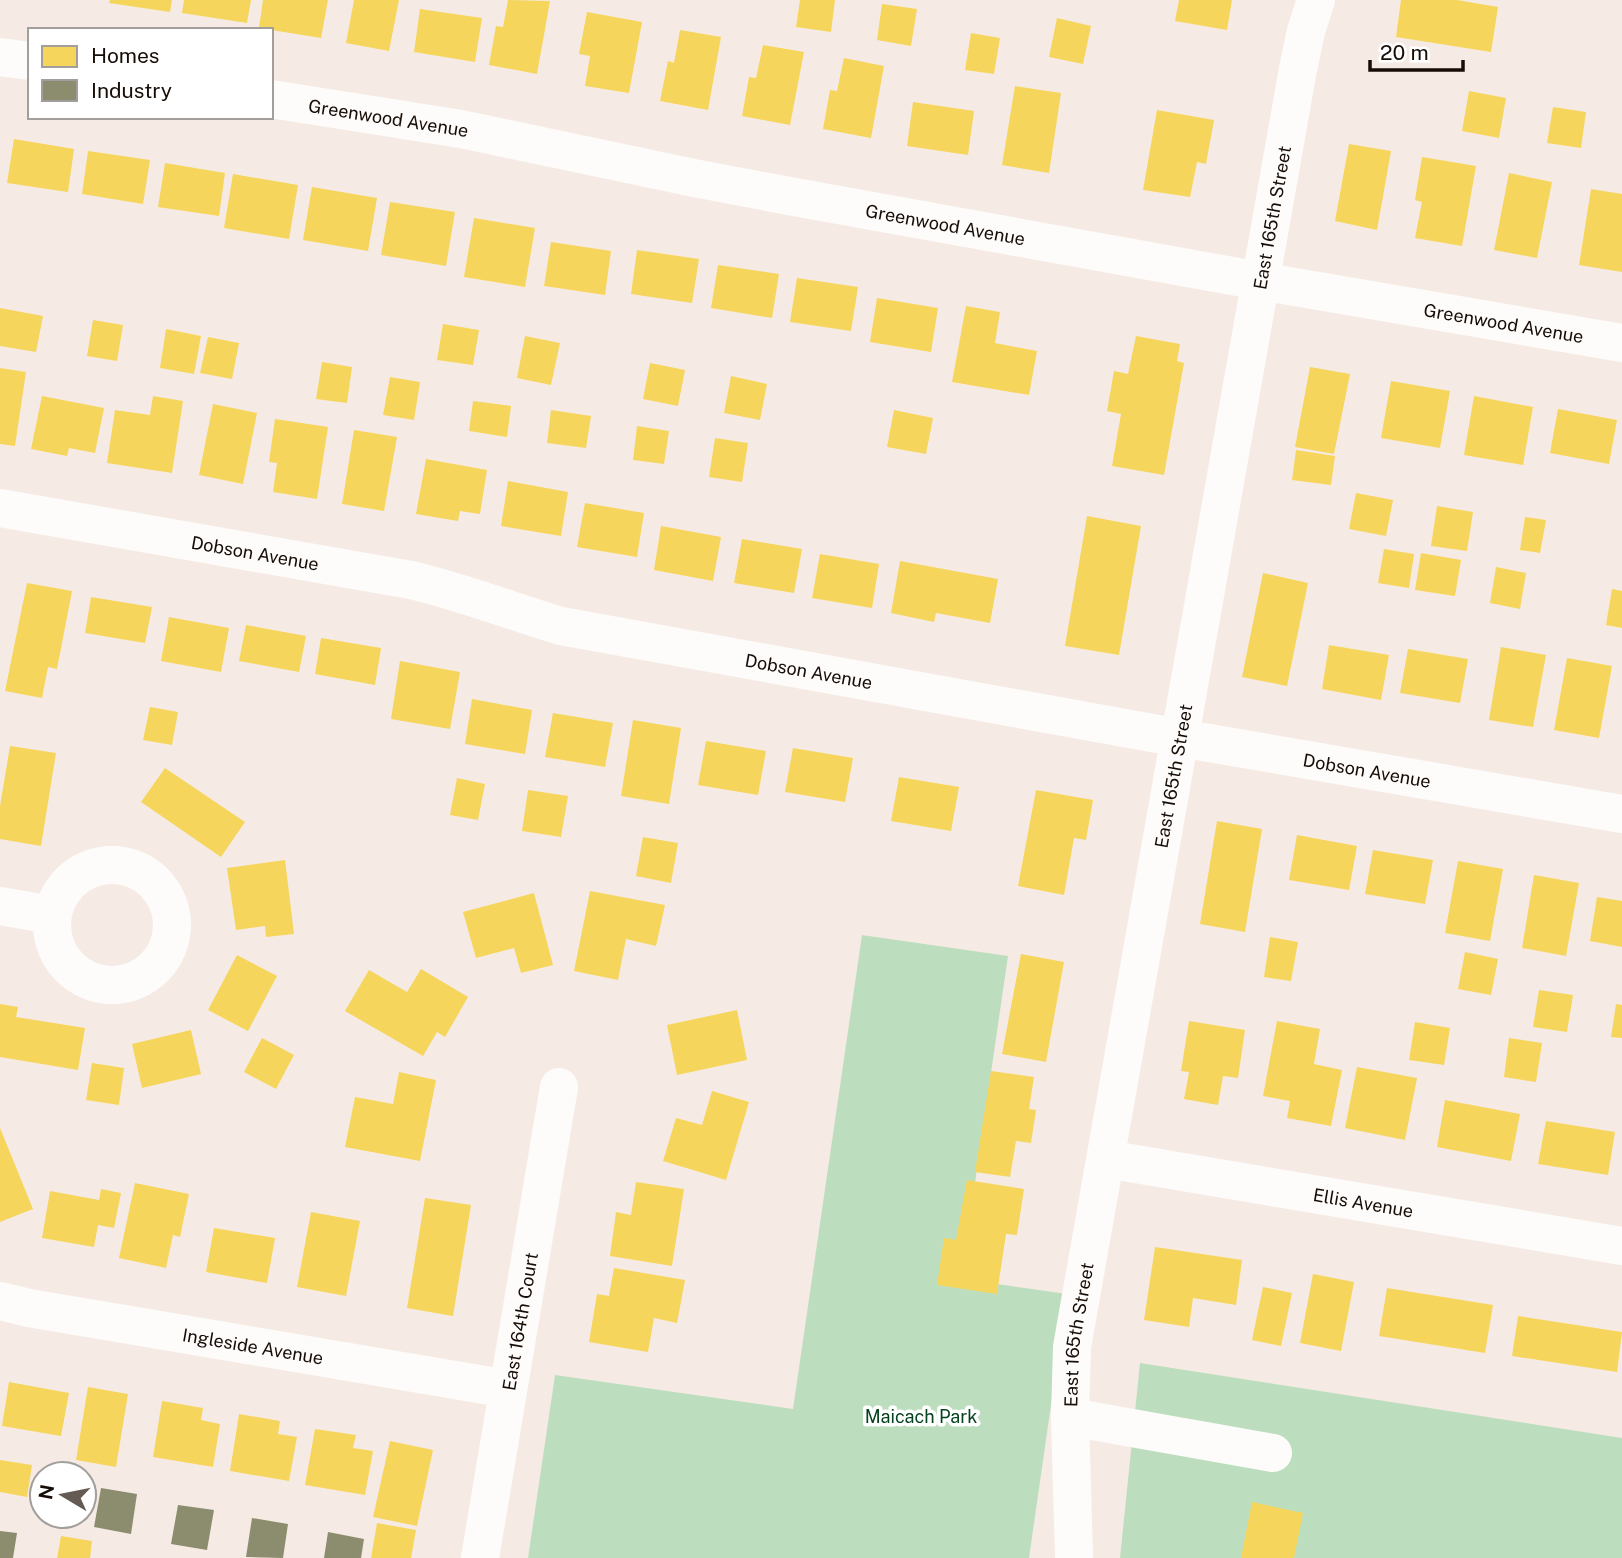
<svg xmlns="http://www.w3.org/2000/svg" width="1622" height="1558" font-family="'Public Sans',sans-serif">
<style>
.green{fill:#bddebe}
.homes{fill:#f6d55c}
.industry{fill:#8c8c6e}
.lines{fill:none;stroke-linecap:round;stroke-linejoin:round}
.minor{stroke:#fefcfb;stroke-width:38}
.labels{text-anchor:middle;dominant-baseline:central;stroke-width:7;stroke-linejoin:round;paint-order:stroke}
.street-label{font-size:18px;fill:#170d06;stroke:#fff}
.park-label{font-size:18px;fill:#05421e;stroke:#fff}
</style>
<rect width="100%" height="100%" fill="#f6ebe4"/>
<g class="green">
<polygon points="862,935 1008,956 961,1279 1067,1294 1029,1558 528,1558 555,1375 793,1409"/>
<polygon points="1140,1363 1622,1438 1622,1558 1120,1558"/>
</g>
<g class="homes">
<polygon points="110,0 172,0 170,12 109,3"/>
<polygon points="184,0 251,0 247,23 182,13"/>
<polygon points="263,0 328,0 321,38 259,28"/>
<polygon points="354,0 399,0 389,51 346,43"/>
<polygon points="508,0 550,1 537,74 489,65 496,26 503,27"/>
<polygon points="800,0 835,0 831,32 796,27"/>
<polygon points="1179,0 1232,0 1227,30 1175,21"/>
<polygon points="1401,0 1457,0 1498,7 1491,52 1396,37"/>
<polygon points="882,4 917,9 911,46 877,40"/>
<polygon points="420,9 482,18 475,62 414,52"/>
<polygon points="587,12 642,22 629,93 585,86 590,56 579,54"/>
<polygon points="1057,18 1091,26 1083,64 1049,57"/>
<polygon points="680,30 721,37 708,110 660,101 668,61 674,63"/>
<polygon points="971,33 1000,38 994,74 965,70"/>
<polygon points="763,45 804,52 790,125 742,116 749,77 756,78"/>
<polygon points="844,58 884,66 871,138 823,129 830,90 837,91"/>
<polygon points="1015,86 1061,93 1049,173 1002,165"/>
<polygon points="1469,91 1506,98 1499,138 1462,131"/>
<polygon points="913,102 974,111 968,155 907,146"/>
<polygon points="1553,107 1586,112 1581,148 1547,143"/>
<polygon points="1157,110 1214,120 1206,164 1197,162 1190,197 1143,190"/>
<polygon points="14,139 74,149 68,192 7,183"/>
<polygon points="1349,144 1391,151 1377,230 1335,221"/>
<polygon points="88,151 150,160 143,204 82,194"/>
<polygon points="1422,157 1476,166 1462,246 1415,238 1422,202 1415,200"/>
<polygon points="165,163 225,173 219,216 158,207"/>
<polygon points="1509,173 1552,182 1537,258 1494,250"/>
<polygon points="233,174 298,185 289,239 224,228"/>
<polygon points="312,187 377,198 368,251 303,240"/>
<polygon points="1591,189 1622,194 1622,272 1579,265"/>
<polygon points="390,202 455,212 446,266 381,255"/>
<polygon points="474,218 535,228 525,287 464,277"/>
<polygon points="551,242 611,251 605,295 544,286"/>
<polygon points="637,250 699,259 692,303 631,294"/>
<polygon points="718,265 779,274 772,318 711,308"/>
<polygon points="797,278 858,287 851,331 790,322"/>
<polygon points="877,298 938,308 931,352 870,342"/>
<polygon points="966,306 1000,312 995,343 1037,351 1029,395 952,382"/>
<polygon points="0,308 43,316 36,352 0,346"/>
<polygon points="93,320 123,325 117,361 87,356"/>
<polygon points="443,324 479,330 473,365 437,360"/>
<polygon points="166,329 201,336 194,374 160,368"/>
<polygon points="525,336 560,343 551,385 517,378"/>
<polygon points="1136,336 1180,344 1177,361 1184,363 1164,475 1112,466 1121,414 1107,411 1114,371 1128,374"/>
<polygon points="208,337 239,343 232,379 200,373"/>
<polygon points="322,362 352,367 347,403 316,399"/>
<polygon points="650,363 685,370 678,406 643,399"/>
<polygon points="1310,367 1350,374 1334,454 1295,447"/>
<polygon points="0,368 26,372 15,446 0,444"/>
<polygon points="731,376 767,384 760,420 724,413"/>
<polygon points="390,377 420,382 414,420 383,415"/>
<polygon points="1391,381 1450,391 1440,448 1381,438"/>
<polygon points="42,396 104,408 95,453 69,448 67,456 31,449"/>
<polygon points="153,396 183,401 172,473 107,463 115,410 150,415"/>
<polygon points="1474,396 1533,407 1523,465 1464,455"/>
<polygon points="473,401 511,406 507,437 469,431"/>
<polygon points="213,404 257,413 243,484 199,475"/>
<polygon points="1558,409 1617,420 1609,464 1550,453"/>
<polygon points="551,410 591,416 586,448 547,443"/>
<polygon points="894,410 933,418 926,454 887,447"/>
<polygon points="275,419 328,427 317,499 273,492 277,463 269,462"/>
<polygon points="637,426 669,431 664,464 633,460"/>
<polygon points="354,430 397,437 384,511 342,504"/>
<polygon points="715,438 748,443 742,482 709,477"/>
<polygon points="1296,450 1335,456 1331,485 1292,480"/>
<polygon points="426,459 487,470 480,514 460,511 458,521 416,514"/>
<polygon points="508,481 568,492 561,536 501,526"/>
<polygon points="1356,493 1393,500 1386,536 1349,529"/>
<polygon points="585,503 644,513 637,557 577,547"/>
<polygon points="1437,506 1473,512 1467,551 1431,546"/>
<polygon points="1087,516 1141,526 1119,655 1065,646"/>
<polygon points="1525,517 1546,520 1540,553 1520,550"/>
<polygon points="661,526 721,537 713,581 654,570"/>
<polygon points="742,539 802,549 794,593 734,583"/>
<polygon points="1384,549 1414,554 1409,588 1378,583"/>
<polygon points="1421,553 1461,560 1455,596 1415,590"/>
<polygon points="820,554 879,564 872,608 812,598"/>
<polygon points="900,561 998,579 990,623 936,613 934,622 891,613"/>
<polygon points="1496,567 1526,573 1520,609 1490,603"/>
<polygon points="1263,573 1308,583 1287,686 1242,677"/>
<polygon points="27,583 72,591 57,669 48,667 42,698 5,691"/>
<polygon points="1612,589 1622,591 1622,628 1606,625"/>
<polygon points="91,597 152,607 145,643 85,633"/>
<polygon points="169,617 229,628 221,672 161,661"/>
<polygon points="246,625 306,636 299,672 239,661"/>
<polygon points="321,638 381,648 375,685 315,674"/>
<polygon points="1329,645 1389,655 1381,700 1322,689"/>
<polygon points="1501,647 1546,655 1533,727 1489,720"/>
<polygon points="1408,649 1468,659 1460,703 1400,693"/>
<polygon points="1567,658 1612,666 1599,738 1554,730"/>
<polygon points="400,661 460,672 450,729 391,719"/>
<polygon points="472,699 532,710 525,754 465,744"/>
<polygon points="150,707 178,712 172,745 143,740"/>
<polygon points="553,713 613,723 605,767 545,757"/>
<polygon points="633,720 681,728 669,804 621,796"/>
<polygon points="706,741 766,751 758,795 698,785"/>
<polygon points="10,746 56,753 41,846 0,839 0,806"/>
<polygon points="793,748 853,758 845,802 785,792"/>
<polygon points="165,768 245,822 221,857 141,802"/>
<polygon points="899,777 959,787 951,831 891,821"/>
<polygon points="457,778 485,784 478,820 450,815"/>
<polygon points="528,790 568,796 561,837 522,831"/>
<polygon points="1036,790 1093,800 1086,840 1074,838 1064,895 1018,886"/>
<polygon points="1217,821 1262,829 1245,932 1200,924"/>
<polygon points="1297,835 1357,846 1349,890 1289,880"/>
<polygon points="643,837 678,843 671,883 636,876"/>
<polygon points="1373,850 1433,860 1425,904 1365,894"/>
<polygon points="285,860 294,934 266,937 265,926 236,930 227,868"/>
<polygon points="1458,861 1503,869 1490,941 1445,933"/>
<polygon points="1534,875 1579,883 1566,956 1522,948"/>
<polygon points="590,891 665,905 656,946 626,939 618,980 574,971"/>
<polygon points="534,893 553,965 521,973 514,948 476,958 463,912"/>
<polygon points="1597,897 1622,901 1622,947 1590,941"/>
<polygon points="1270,937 1298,942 1291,981 1264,977"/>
<polygon points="1465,952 1498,959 1491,995 1458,989"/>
<polygon points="1021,954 1064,962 1046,1062 1002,1054"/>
<polygon points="237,955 277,976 248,1031 208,1010"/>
<polygon points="421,969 468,997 445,1037 437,1032 423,1056 345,1011 369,970 407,992"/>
<polygon points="1539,990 1573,995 1567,1032 1533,1027"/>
<polygon points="0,1004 18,1007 16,1017 85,1028 78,1070 0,1057"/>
<polygon points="1616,1004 1622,1005 1622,1038 1611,1037"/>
<polygon points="737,1010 747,1060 677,1075 667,1025"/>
<polygon points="1189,1021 1245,1030 1238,1078 1223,1076 1218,1105 1184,1099 1189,1072 1181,1071"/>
<polygon points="1277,1021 1320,1029 1314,1064 1342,1070 1331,1126 1287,1118 1290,1101 1263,1096"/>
<polygon points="1415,1022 1450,1028 1444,1065 1409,1060"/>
<polygon points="191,1030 201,1074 142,1088 132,1044"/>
<polygon points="262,1038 294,1055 276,1089 244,1072"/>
<polygon points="1509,1038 1542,1043 1536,1082 1504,1077"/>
<polygon points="92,1063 124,1068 119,1105 86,1100"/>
<polygon points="1357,1067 1417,1078 1405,1140 1345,1128"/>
<polygon points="991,1071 1034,1077 1029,1109 1036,1110 1031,1143 1016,1141 1010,1177 975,1172"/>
<polygon points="399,1072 436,1080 420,1161 345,1147 355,1097 393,1104"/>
<polygon points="712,1091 749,1102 726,1180 663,1161 676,1118 702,1125"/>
<polygon points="1445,1100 1520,1114 1511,1161 1437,1147"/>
<polygon points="1546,1121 1615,1132 1608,1175 1538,1164"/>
<polygon points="0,1128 33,1209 0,1222"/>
<polygon points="967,1180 1024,1189 1017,1235 1006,1234 997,1294 937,1285 944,1238 956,1240"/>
<polygon points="636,1182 684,1189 672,1266 610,1256 616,1212 631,1215"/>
<polygon points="135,1183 189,1194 180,1237 173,1235 166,1268 119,1258"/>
<polygon points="101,1189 121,1193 114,1228 98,1225 94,1247 42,1238 50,1191 99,1200"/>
<polygon points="425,1198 471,1205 453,1316 407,1308"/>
<polygon points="311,1212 360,1221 346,1296 297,1287"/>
<polygon points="214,1228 275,1238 267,1283 206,1272"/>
<polygon points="1155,1247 1242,1260 1236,1305 1193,1298 1189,1327 1144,1320"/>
<polygon points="614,1268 685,1280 677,1323 654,1318 648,1352 589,1342 597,1294 609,1296"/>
<polygon points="1313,1274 1354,1282 1341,1351 1300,1343"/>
<polygon points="1263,1287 1292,1293 1281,1346 1252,1340"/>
<polygon points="1387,1288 1493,1305 1485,1353 1379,1336"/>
<polygon points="1518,1316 1622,1332 1617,1372 1512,1356"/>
<polygon points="9,1382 69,1393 61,1436 2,1426"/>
<polygon points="88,1387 128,1394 116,1467 76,1460"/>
<polygon points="162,1401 203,1408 201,1420 220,1424 213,1467 153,1457"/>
<polygon points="239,1414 280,1421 278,1434 297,1437 289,1481 230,1471"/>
<polygon points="315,1429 356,1435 353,1448 373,1451 365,1495 305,1485"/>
<polygon points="390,1441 433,1450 417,1526 373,1517"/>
<polygon points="0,1460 32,1465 27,1497 0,1492"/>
<polygon points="1252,1502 1303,1513 1294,1558 1241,1558"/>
<polygon points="377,1523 416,1530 411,1558 371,1558"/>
<polygon points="61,1536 92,1541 90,1558 57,1558"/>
</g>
<g class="industry">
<polygon points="101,1488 137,1494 131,1534 94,1527"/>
<polygon points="178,1505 214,1510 207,1550 171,1544"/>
<polygon points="252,1518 288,1524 283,1558 246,1557"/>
<polygon points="0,1531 17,1533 13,1558 0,1558"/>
<polygon points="328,1532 364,1539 361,1558 324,1558"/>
</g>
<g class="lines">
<g class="minor">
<polyline points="0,57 30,61"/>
<path id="s1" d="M271,99l190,30 233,49 95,18 471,85 362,62"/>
<path id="s2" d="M0,508l411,72c51,12 100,31 150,46l619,112 442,76"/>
<circle cx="112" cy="925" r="60"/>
<polyline points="0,906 52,915"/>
<path id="s3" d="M1106,1159l516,87"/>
<path id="s4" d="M0,1301l29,7 479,81"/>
<polyline points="1070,1417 1273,1453"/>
<path id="s5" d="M480,1558l79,-471"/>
<path id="s6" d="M1074,1558l-4,-141 2,-70 226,-1278 8,-38 10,-31"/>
</g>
</g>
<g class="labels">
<g class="street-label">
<text stroke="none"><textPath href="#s1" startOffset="119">Greenwood Avenue</textPath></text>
<text stroke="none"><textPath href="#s6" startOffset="1358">East 165th Street</textPath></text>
<text stroke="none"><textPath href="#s1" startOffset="686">Greenwood Avenue</textPath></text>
<text stroke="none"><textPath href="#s1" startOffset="1253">Greenwood Avenue</textPath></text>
<text stroke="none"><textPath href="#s2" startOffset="259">Dobson Avenue</textPath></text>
<text stroke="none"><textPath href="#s2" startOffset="826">Dobson Avenue</textPath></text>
<text stroke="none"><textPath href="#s2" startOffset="1393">Dobson Avenue</textPath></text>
<text stroke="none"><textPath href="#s6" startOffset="791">East 165th Street</textPath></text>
<text stroke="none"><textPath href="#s3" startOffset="261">Ellis Avenue</textPath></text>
<text stroke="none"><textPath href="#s5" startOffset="240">East 164th Court</textPath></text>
<text stroke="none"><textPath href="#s6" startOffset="224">East 165th Street</textPath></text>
<text stroke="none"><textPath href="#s4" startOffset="257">Ingleside Avenue</textPath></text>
</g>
<g class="park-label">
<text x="921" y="1416">Maicach Park</text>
</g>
</g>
<rect x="28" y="28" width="245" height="91" fill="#ffffff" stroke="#a29e9b" stroke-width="2"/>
<rect x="42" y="46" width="35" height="21" fill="#f6d55c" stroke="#a29e9b" stroke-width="2"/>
<text x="91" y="63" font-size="21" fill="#170d06">Homes</text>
<rect x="42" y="80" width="35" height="21" fill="#8c8c6e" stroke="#a29e9b" stroke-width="2"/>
<text x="91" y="98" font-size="21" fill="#170d06">Industry</text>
<g transform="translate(63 1495) rotate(280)"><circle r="33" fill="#ffffff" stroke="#a29e9b" stroke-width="2"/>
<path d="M0-5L12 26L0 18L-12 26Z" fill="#655b54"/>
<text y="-10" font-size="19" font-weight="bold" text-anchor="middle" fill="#170d06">N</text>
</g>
<path d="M1370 60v10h93v-10" fill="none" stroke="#170d06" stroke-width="3.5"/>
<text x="1380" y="60" font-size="21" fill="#170d06" stroke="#ffffff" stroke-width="5" paint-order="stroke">20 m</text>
</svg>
